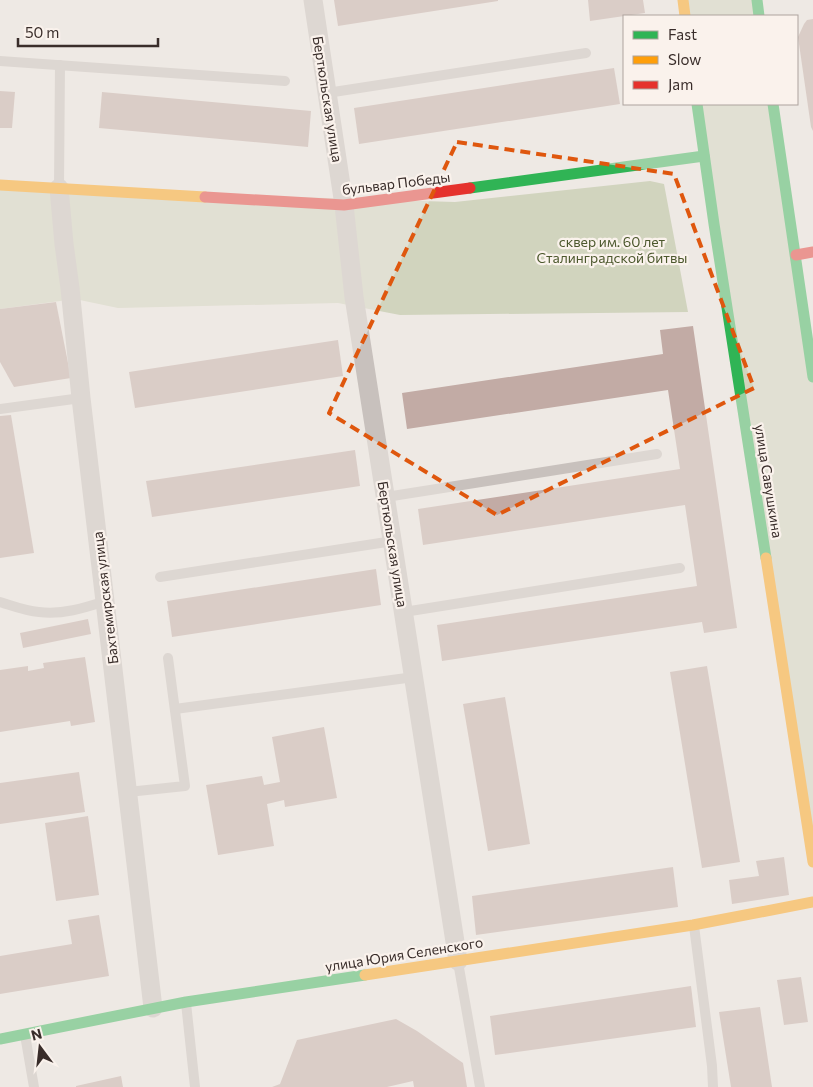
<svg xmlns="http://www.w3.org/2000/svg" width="813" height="1087" font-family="Commissioner,sans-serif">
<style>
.green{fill:#d1d4be}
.building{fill:#c2aba5}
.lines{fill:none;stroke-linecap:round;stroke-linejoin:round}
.lane{stroke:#c8c1bd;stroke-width:10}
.street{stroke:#c8c1bd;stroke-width:19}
.fast{stroke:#30b455;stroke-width:11}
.slow{stroke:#ff9f0a;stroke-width:11}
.jam{stroke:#e5322d;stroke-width:11}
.marked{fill:none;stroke:#df570e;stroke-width:4;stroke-dasharray:10 6;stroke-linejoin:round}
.labels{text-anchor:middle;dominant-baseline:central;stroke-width:4.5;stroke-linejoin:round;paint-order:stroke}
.street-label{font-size:14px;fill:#392d2a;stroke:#faf2ec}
.park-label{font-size:14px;fill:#4c582d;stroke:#faf2ec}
</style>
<rect width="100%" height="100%" fill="#eee9e4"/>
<g class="green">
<polygon points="684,0 757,0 759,16 686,16"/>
<polygon points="698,104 772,104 813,377 813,862"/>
<polygon points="650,181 664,184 688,312 400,315 338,303 118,308 75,299 0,309 0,188 455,202"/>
</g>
<g class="building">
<polygon points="334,0 498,0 498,1 338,26"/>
<polygon points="588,0 643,0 645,13 590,21"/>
<polygon points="813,19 813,131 811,127 798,37 804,24 807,20"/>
<polygon points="614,68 620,104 359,144 354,108"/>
<polygon points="0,91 15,92 12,128 0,128"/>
<polygon points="102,92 311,111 308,147 99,128"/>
<polygon points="56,302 71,378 14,387 0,362 0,309"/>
<polygon points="693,326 737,628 704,633 702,622 442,661 437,625 697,586 685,505 423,545 418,509 680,469 668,390 407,429 402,393 663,354 660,330"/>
<polygon points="338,340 343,376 135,408 129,372"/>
<polygon points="11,415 34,553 0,558 0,416"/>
<polygon points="355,450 360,486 152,517 146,481"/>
<polygon points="376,569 381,605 172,637 167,601"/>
<polygon points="88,619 91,634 23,648 20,633"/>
<polygon points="85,657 95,722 71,726 70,721 0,732 0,670 28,666 28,671 44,668 43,663"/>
<polygon points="707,666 740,862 702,868 670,672"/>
<polygon points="505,697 530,844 488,851 463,704"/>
<polygon points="324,727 337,798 285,807 284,800 267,804 274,846 218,855 206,785 262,776 264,785 280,782 272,737"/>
<polygon points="79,772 85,812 0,824 0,783"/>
<polygon points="88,816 99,895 56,901 45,823"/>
<polygon points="784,857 789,895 732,904 729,880 759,876 756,861"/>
<polygon points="673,867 678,907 476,935 472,896"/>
<polygon points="99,915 109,976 0,994 0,956 72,944 68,920"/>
<polygon points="801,977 808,1022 784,1025 777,980"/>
<polygon points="691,986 696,1027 495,1055 490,1016"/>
<polygon points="760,1007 772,1087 731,1087 719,1012"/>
<polygon points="396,1019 417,1031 463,1063 467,1087 414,1087 413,1081 387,1087 272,1087 280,1084 297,1040"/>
<polygon points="121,1076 123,1087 76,1087 76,1086"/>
</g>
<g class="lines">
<g class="lane">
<polyline points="0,61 285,81"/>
<polyline points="327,93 586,53"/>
<polyline points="59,186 60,65"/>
<polyline points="0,409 81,398"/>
<polyline points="386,497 657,454"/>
<polyline points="160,577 393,541"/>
<path d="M0,602c13,4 26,9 39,10 23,3 45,-4 67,-11"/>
<polyline points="404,612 680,568"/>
<polyline points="175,709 414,677"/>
<polyline points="128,792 185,786 168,658"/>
<polyline points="694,926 712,1066 713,1087"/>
<polyline points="458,962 480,1087"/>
<polyline points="186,1003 195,1087"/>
<polyline points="25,1035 34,1087"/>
</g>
<g class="street">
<polyline points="313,0 344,205 354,297 458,961"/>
<polyline points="59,188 64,244 70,288 81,398 153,1008"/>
</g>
<g class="fast">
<polyline points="757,0 759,16"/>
<polyline points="697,104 714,224 766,558"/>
<polyline points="773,104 813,377"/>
<polyline points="470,188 704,156"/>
<polyline points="0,1039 186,1002 365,975"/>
</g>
<g class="slow">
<polyline points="683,0 685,16"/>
<polyline points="0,185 205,197"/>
<polyline points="766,558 813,862"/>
<polyline points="365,975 693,925 813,902"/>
</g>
<g class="jam">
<polyline points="205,197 344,205 470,188"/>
<polyline points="796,255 813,252"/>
</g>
</g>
<path d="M0 0H813V1087H0ZM457,142l217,32 80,214 -257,127 -168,-102z" fill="#eee9e4" fill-opacity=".55" fill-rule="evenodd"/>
<path class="marked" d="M457,142l217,32 80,214 -257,127 -168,-102z"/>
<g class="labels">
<g class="street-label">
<text transform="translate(328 99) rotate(81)">Бертюльская улица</text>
<text transform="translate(396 183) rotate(-7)">бульвар Победы</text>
<text transform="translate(769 481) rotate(81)">улица Савушкина</text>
<text transform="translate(393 544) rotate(81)">Бертюльская улица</text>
<text transform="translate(105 598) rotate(-97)">Бахтемирская улица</text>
<text transform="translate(404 954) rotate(-9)">улица Юрия Селенского</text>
</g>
<g class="park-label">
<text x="612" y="241">сквер им. 60 лет<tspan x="612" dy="16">Сталинградской битвы</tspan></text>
</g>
</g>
<rect x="623" y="15" width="175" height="90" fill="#faf2ec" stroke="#ada39e"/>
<rect x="633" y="31" width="25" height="8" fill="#30b455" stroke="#ada39e"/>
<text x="668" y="40" font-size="15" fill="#392d2a">Fast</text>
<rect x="633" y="56" width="25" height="8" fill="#ff9f0a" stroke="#ada39e"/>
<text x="668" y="65" font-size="15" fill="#392d2a">Slow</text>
<rect x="633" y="81" width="25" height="8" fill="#e5322d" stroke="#ada39e"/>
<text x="668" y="90" font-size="15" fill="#392d2a">Jam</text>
<g transform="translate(40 1047) rotate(345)" stroke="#faf2ec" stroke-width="4" paint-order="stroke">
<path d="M0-4L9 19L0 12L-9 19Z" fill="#392d2a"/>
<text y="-8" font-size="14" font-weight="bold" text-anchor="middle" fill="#392d2a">N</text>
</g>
<path d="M18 38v8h140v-8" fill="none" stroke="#392d2a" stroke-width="2.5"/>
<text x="25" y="38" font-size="15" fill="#392d2a" stroke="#faf2ec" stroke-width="4" paint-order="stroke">50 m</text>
</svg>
